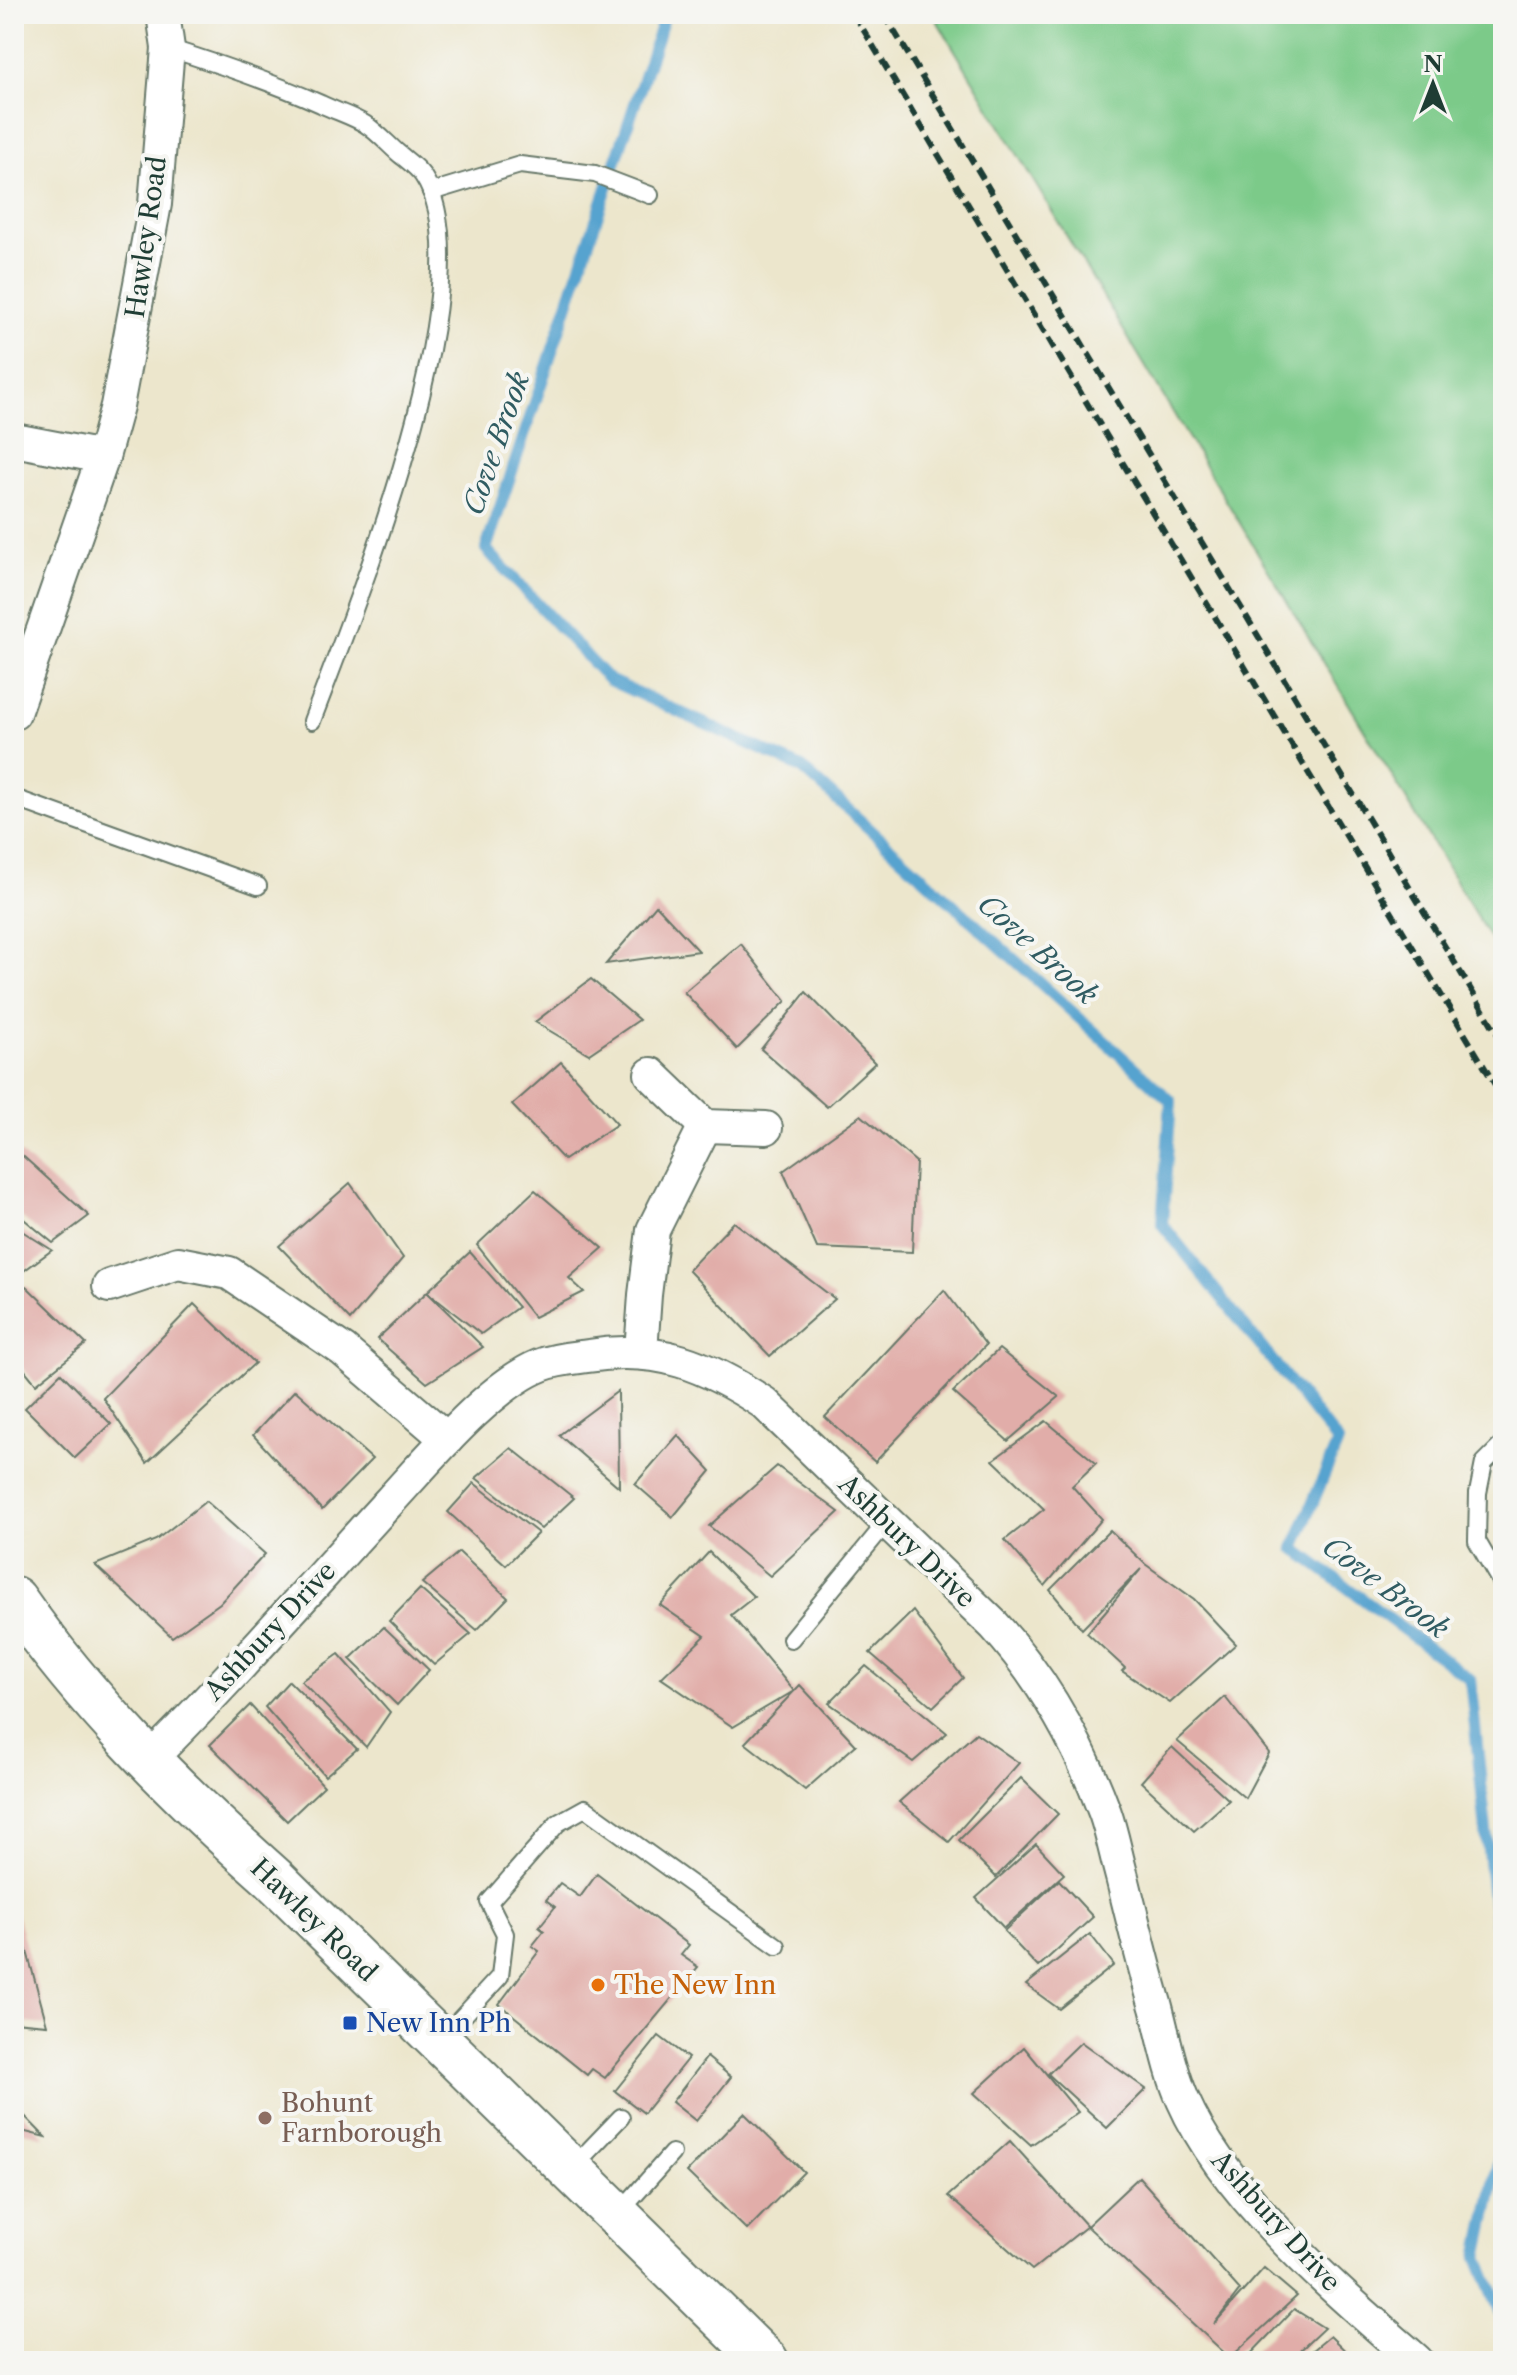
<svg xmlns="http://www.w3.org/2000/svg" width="1517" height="2375" font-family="'Libre Caslon Text',serif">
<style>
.green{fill:#7bca89;stroke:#4d845e;stroke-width:2}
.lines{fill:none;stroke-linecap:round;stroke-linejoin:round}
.stream{stroke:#56a3cf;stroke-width:12}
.building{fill:#e1ada9}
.service-casing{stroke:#677869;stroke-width:20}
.minor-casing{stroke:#677869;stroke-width:36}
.secondary-casing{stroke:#677869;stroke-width:48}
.service{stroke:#fff;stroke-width:16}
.minor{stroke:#fff;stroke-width:32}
.secondary{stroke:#fff;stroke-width:44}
.rail{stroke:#1f3d34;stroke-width:6;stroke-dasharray:12 6;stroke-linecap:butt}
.food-dot{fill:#e8710a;stroke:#f6f6f2;stroke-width:3}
.transit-dot{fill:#1a4fb4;stroke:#f6f6f2;stroke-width:3}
.education-dot{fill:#8d6e63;stroke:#f6f6f2;stroke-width:3}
.labels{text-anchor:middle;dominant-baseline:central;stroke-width:8;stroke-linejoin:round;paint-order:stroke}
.street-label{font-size:26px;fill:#1f3d34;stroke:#f6f6f2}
.food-label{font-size:26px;fill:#c56008;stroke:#f6f6f2;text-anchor:start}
.transit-label{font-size:26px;fill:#164399;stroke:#f6f6f2;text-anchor:start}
.education-label{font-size:26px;fill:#785e54;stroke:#f6f6f2;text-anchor:start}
.water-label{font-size:28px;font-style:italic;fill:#305c62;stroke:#f6f6f2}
</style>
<rect width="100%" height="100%" fill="#f6f6f2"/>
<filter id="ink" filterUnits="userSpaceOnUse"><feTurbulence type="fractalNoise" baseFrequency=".0125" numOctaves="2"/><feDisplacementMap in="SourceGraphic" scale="16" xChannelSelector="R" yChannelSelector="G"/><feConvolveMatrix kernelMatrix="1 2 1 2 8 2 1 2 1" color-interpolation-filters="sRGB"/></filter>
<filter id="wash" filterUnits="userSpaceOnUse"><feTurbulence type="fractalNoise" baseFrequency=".006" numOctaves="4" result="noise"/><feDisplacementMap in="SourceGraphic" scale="32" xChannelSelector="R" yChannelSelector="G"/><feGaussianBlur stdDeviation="1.8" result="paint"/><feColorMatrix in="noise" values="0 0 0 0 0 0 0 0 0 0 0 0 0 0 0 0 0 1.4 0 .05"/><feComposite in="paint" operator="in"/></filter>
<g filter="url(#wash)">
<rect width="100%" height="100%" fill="#ece6cc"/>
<polygon class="green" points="933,14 1503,14 1503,960"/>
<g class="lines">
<g class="stream">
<polyline points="665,14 486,549 609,680 802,768 1171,1101 1162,1224 1338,1442 1294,1548 1470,1679 1503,1992"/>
<polyline points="1503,2141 1478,2257 1503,2318"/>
</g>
</g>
<g id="blocks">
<g class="building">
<polygon points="656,905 699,951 606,964"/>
<polygon points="741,944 786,1001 737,1049 684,992"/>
<polygon points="591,979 639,1020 589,1054 535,1022"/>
<polygon points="806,992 875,1063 827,1107 761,1049"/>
<polygon points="561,1062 617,1124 564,1160 512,1105"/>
<polygon points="861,1115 916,1162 912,1252 817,1248 783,1171"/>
<polygon points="14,1148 89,1216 53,1243 14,1211"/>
<polygon points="350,1183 403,1258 350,1320 279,1246"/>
<polygon points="535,1190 603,1248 569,1278 584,1292 534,1317 477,1245"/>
<polygon points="734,1222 835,1299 770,1356 688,1270"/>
<polygon points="14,1226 52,1250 14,1278"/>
<polygon points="470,1252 518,1307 481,1334 427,1292"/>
<polygon points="26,1286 86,1344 36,1384 14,1357 14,1297"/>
<polygon points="944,1290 986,1345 875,1462 825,1417"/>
<polygon points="427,1292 483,1347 427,1383 377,1339"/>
<polygon points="194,1304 255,1363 147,1463 103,1398"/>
<polygon points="999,1349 1059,1397 1008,1441 953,1392"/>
<polygon points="61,1373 111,1424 75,1458 25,1408"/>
<polygon points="295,1390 372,1459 322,1510 253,1435"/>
<polygon points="618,1391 619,1487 559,1435"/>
<polygon points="1046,1421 1096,1463 1072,1486 1102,1519 1045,1586 1005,1540 1044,1509 993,1460"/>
<polygon points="678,1435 711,1471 673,1517 635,1484"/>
<polygon points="511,1448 574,1498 541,1529 476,1478"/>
<polygon points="777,1466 839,1512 770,1576 709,1526"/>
<polygon points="474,1483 538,1533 506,1565 448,1512"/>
<polygon points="206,1501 265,1554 220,1603 172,1637 95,1565 156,1540"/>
<polygon points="1110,1530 1145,1564 1194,1599 1236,1644 1170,1703 1122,1671 1125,1668 1087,1633 1141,1569 1082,1629 1050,1590"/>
<polygon points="459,1552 508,1598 477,1630 422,1583"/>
<polygon points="709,1552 754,1597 731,1615 794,1691 733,1727 661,1678 705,1636 660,1605"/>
<polygon points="420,1589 471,1634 434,1665 389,1621"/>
<polygon points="913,1611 963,1678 933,1707 870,1653"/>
<polygon points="384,1627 429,1670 397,1705 350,1659"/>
<polygon points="339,1654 390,1712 366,1747 301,1681"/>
<polygon points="866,1666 947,1733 913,1762 829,1703"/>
<polygon points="289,1681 357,1749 325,1776 265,1707"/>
<polygon points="800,1685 856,1745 805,1790 745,1743"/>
<polygon points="1225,1697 1269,1753 1245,1798 1177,1741"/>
<polygon points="250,1705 324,1786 287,1821 210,1745"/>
<polygon points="976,1733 1019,1763 949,1842 899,1802"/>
<polygon points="1172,1747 1229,1800 1194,1831 1141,1782"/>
<polygon points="1021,1778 1058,1814 996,1877 959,1840"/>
<polygon points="1036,1844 1064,1874 1004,1928 976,1898"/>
<polygon points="597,1874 689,1945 681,1955 698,1967 605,2078 592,2069 587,2075 499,2004 539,1951 532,1946 544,1931 539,1927 555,1907 546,1900 560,1883 580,1897"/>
<polygon points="1059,1880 1093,1917 1038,1967 1004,1931"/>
<polygon points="14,1907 15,1907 47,2025 14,2022"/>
<polygon points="1090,1934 1114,1965 1059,2009 1026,1985"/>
<polygon points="659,2036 688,2058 644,2113 615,2091"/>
<polygon points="1081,2042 1146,2089 1107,2128 1048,2074"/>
<polygon points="1024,2047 1078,2112 1031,2145 974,2093"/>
<polygon points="707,2057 731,2077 696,2121 672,2102"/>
<polygon points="14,2105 45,2137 14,2129"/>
<polygon points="744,2113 804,2172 747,2230 687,2172"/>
<polygon points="1010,2141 1087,2226 1139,2177 1240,2290 1214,2324 1264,2268 1297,2296 1230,2358 1087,2226 1032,2270 948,2196"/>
<polygon points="1294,2309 1324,2328 1289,2361 1244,2361"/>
<polygon points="1330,2336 1356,2361 1300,2361"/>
</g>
</g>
</g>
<g filter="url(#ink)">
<use href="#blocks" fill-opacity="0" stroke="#677869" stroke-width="2"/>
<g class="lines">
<g class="service-casing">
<g id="service">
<path d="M168,48c54,17 101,33 153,56 14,7 31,12 44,20 11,7 22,19 32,28 8,7 20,15 26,24 67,101 -70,436 -111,545"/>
<polyline points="431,192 520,165 595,174 650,195"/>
<polyline points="14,798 258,886"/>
<polyline points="1503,1444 1484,1463 1478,1493 1477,1541 1503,1586"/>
<polyline points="791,1639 886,1523"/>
<polyline points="441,2040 500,1976 505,1934 489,1902 558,1823 585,1808 777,1946"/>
<polyline points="572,2168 621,2117"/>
<polyline points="618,2214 672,2153"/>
</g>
</g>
<g class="minor-casing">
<g id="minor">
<polyline points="14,440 103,457"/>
<polyline points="14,713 103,457 117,406 155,204 168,48 163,14"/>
<polyline points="651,1074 705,1126 766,1128"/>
<polyline points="109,1286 178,1263 229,1273 343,1350 447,1439"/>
<polyline points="641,1352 645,1295 653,1230 705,1126"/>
<path d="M150,1759c83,-82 160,-171 239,-257 38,-41 101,-117 152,-137 15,-6 32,-7 47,-9 71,-11 118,9 176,47l230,222c50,55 85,118 111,188 7,20 11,43 17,64 11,44 21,87 34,130 8,30 14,64 27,93 43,98 154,191 234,261"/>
</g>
</g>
<g class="secondary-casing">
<path id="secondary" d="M14,1599c73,104 164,195 259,279l493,483"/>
</g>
<use href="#service" class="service"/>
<use href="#minor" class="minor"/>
<use href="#secondary" class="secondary"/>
<g class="rail">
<polyline points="854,14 1503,1098"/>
<polyline points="884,14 1503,1043"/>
</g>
</g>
</g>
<circle class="food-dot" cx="598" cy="1985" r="8"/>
<rect class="transit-dot" x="342" y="2015" width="16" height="16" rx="4"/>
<circle class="education-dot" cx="265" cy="2118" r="8"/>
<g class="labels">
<g class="street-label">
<text transform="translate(146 237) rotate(-82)">Hawley Road</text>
<text transform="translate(907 1541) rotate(44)">Ashbury Drive</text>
<text transform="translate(270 1631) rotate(-47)">Ashbury Drive</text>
<text transform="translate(314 1920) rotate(44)">Hawley Road</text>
<text transform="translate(1276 2221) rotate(48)">Ashbury Drive</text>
</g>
<g class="food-label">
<text x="614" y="1985">The New Inn</text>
</g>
<g class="transit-label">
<text x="366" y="2023">New Inn Ph</text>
</g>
<g class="education-label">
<text x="281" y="2103">Bohunt<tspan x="281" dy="30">Farnborough</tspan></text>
</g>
<g class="water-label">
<text transform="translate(496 443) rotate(-71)">Cove Brook</text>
<text transform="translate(1038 949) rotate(42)">Cove Brook</text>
<text transform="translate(1386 1587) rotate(37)">Cove Brook</text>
</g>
</g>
<rect width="1517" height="2375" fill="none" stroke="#f6f6f2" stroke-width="48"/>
<g transform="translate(1433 84)" stroke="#f6f6f2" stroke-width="6" paint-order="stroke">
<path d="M0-6L14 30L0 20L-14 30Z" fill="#1f3d34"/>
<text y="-12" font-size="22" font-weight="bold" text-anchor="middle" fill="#1f3d34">N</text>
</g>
</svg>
